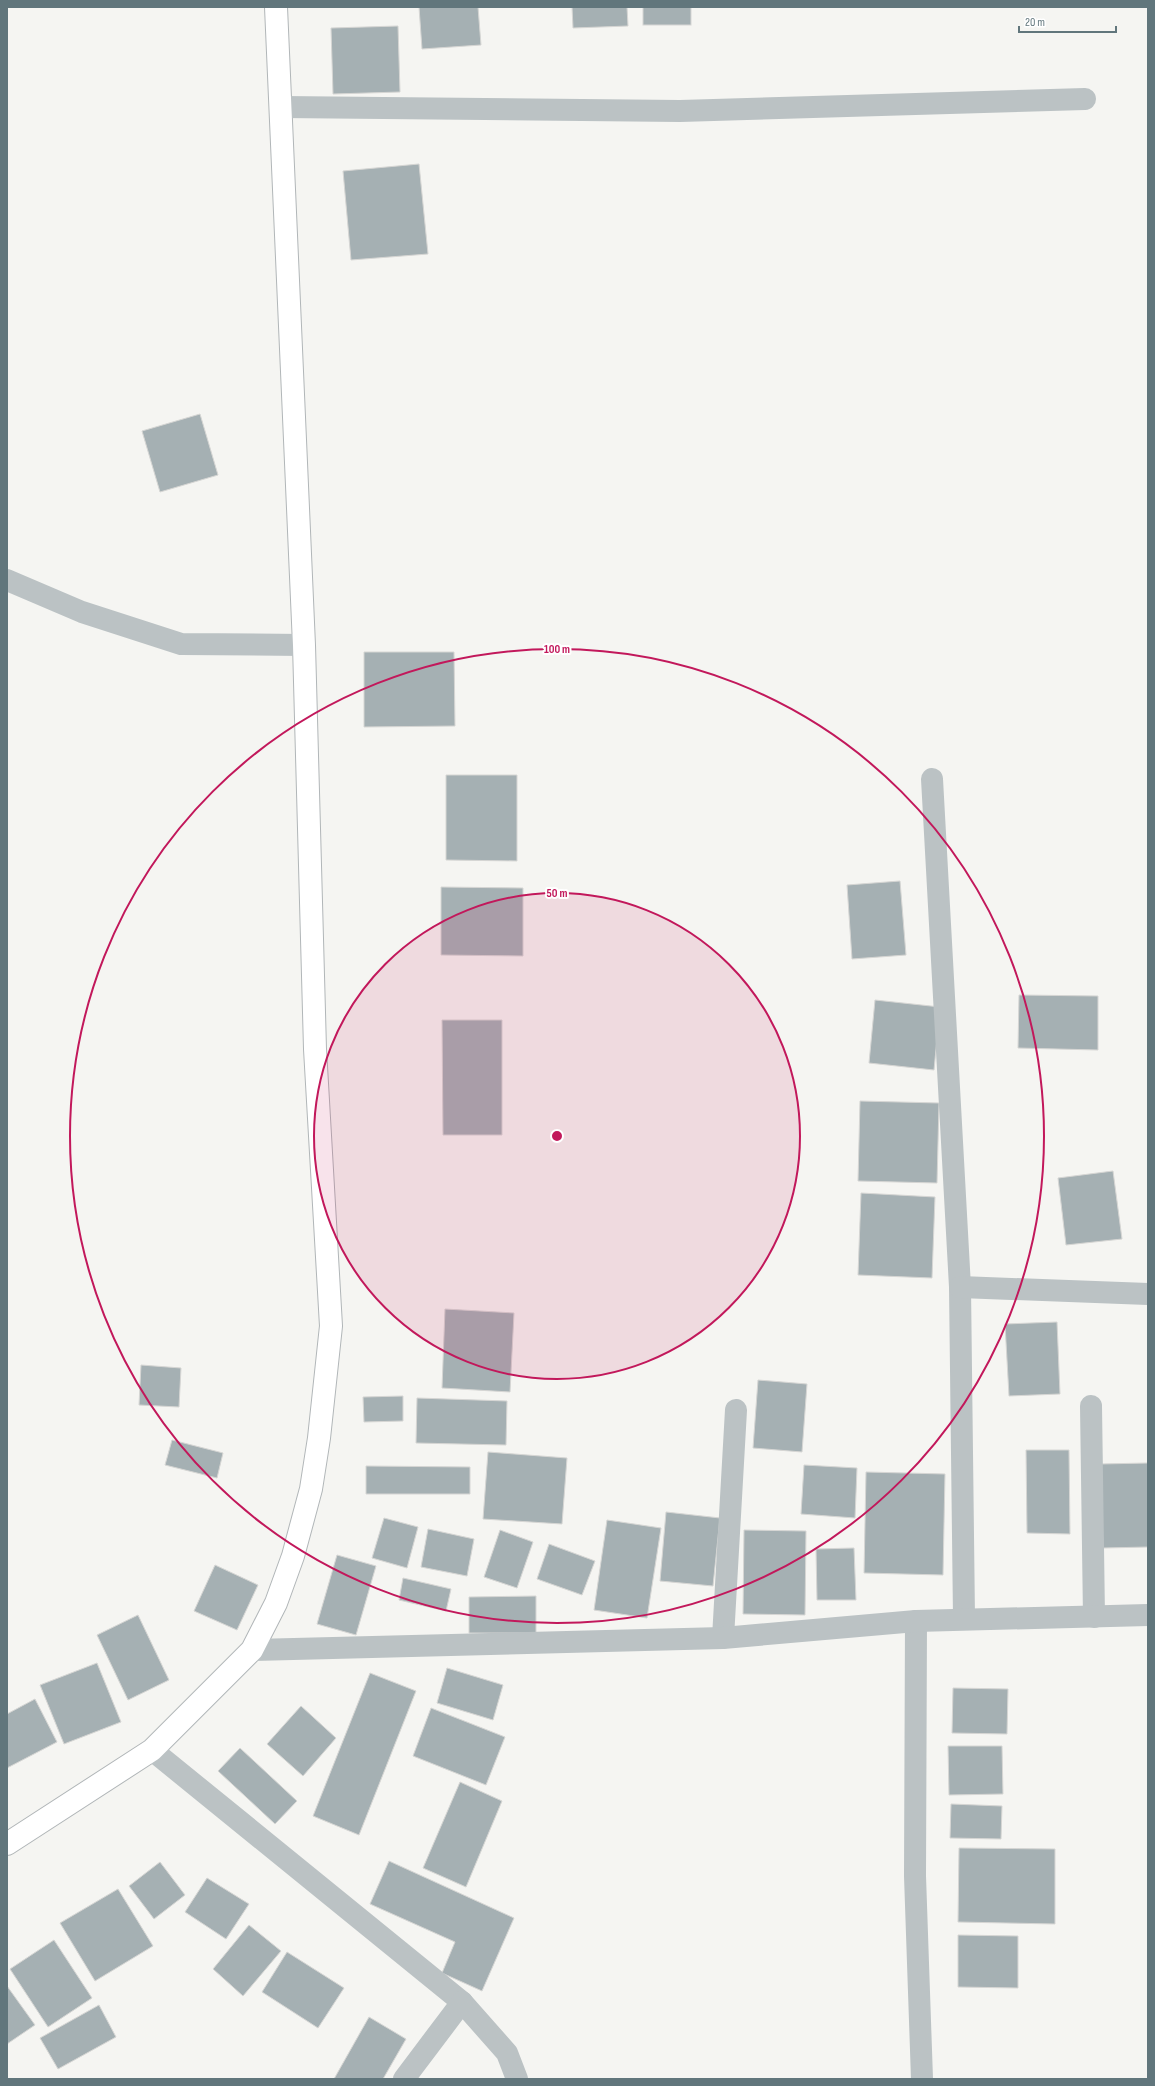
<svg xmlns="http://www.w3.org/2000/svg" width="1155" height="2086" font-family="'Sofia Sans Condensed',sans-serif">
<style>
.building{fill:#a5b0b3;stroke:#d6d6d4}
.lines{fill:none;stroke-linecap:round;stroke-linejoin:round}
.highway-casing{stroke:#b1b6b8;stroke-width:24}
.minor{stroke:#bbc2c4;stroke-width:22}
.highway{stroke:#fff;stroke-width:22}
.ring{fill:none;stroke:#c2185b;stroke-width:2}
.centre{fill:#c2185b;stroke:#fff;stroke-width:2}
.ring-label{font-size:12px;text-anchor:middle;font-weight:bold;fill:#c2185b;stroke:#fff;stroke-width:4;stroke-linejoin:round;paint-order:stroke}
</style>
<rect width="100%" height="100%" fill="#f5f5f2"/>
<g class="building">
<polygon points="419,7 478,7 481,45 422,49"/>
<polygon points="572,7 627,7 628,26 573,28"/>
<rect x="643" y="7" width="48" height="18"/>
<polygon points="398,26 400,92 333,94 331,28"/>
<polygon points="419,164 428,254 351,260 343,171"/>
<polygon points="200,414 218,475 160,492 142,431"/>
<polygon points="364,652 454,652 455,726 364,727"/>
<polygon points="446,775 517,775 517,861 446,860"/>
<polygon points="900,881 906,955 852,959 847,885"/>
<polygon points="441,887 523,888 523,956 441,955"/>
<polygon points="1019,995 1098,996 1098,1050 1018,1048"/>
<polygon points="875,1000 940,1007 934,1070 869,1063"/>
<polygon points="442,1020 502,1020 502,1135 443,1135"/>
<polygon points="860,1101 939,1103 937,1183 858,1181"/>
<polygon points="1113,1171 1122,1239 1066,1245 1058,1178"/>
<polygon points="861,1193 935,1197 932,1278 858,1275"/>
<polygon points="445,1309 514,1313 510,1392 442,1388"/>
<polygon points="1057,1322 1060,1394 1009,1396 1005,1324"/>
<polygon points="141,1365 181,1368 179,1407 139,1405"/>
<polygon points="758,1380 807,1384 802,1452 753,1448"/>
<polygon points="403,1396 403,1421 364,1422 363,1397"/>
<polygon points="417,1398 507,1401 506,1445 416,1443"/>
<polygon points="172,1440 223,1453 217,1478 165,1465"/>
<polygon points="1026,1450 1069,1450 1070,1534 1027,1533"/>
<polygon points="488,1452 567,1458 562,1524 483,1519"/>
<polygon points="1148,1463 1148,1547 1103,1548 1100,1464"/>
<polygon points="804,1465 857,1468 855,1518 801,1514"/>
<polygon points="366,1466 470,1467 470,1494 366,1494"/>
<polygon points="866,1472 945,1474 943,1575 864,1573"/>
<polygon points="666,1512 720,1518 713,1586 660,1581"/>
<polygon points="384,1518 418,1527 407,1568 372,1558"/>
<polygon points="607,1520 661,1528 647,1618 594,1610"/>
<polygon points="428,1529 474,1539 467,1576 421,1567"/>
<polygon points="500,1530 533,1542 517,1588 484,1577"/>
<polygon points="744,1530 806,1531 805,1615 743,1614"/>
<polygon points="549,1544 595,1561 582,1595 537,1579"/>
<polygon points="854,1548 856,1600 817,1600 816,1549"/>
<polygon points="337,1555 376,1566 356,1635 317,1624"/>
<polygon points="215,1565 258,1585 237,1630 194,1611"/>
<polygon points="403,1578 451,1589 446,1611 399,1600"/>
<polygon points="536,1596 536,1633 469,1633 469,1597"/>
<polygon points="138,1615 169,1680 128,1700 97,1635"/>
<polygon points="97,1663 121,1722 64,1744 40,1685"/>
<polygon points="447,1668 503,1685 493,1720 437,1703"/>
<polygon points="370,1673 416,1691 359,1835 313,1816"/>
<polygon points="953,1688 1008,1689 1007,1734 952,1733"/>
<polygon points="35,1699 57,1742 7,1768 7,1714"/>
<polygon points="301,1706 336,1738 303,1776 267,1744"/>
<polygon points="431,1708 505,1737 486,1785 413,1756"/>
<polygon points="948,1746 1002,1746 1003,1794 949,1795"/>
<polygon points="240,1748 297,1801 275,1824 218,1771"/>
<polygon points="460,1782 502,1801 466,1887 423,1868"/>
<polygon points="951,1804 1002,1806 1001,1839 950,1838"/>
<polygon points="959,1848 1055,1849 1055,1924 958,1922"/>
<polygon points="389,1861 514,1918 482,1991 442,1973 455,1942 370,1904"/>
<polygon points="160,1862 185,1895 154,1919 129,1886"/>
<polygon points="207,1878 249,1904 226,1939 185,1912"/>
<polygon points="118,1889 153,1946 95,1981 60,1923"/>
<polygon points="249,1925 281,1951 243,1996 213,1969"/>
<polygon points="958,1935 1018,1936 1018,1988 958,1987"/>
<polygon points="54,1940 92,1998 48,2027 10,1969"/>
<polygon points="287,1952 344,1988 318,2028 262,1992"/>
<polygon points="7,1986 35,2025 7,2044"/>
<polygon points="99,2005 116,2037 58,2069 40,2038"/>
<polygon points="369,2017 406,2039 383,2079 334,2079"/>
</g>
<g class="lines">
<g class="highway-casing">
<polyline id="highway" points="7,1844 152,1750 252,1650 276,1603 293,1556 311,1489 319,1438 331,1326 315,1049 304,645 276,7"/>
</g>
<g class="minor">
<polyline points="282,107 680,111 1085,99"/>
<polyline points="7,580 82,612 181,644 304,645"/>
<polyline points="932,779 960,1287 964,1618"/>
<polyline points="960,1287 1148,1294"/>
<polyline points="1091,1406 1094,1617"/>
<polyline points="916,1621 915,1876 922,2079"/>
<polyline points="723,1638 736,1410"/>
<polyline points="252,1650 723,1638 916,1621 1148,1615"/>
<polyline points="152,1750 462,2002 507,2053 517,2079"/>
<polyline points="404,2079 462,2002"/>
</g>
<use href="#highway" class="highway"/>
</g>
<circle cx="557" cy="1136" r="243" fill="#c2185b" fill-opacity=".12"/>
<g class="ring">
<circle cx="557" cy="1136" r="243"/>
<circle cx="557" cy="1136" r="487"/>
</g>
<circle cx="557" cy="1136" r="6" class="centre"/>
<g class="ring-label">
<text x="557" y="653">100 m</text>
<text x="557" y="897">50 m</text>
</g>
<rect width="1155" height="2086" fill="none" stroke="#61767c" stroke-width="16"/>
<path d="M1019 26v6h97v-6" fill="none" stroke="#61767c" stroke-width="2"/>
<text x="1025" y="26" font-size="12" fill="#61767c" stroke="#ffffff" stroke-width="3" paint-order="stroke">20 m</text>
</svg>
